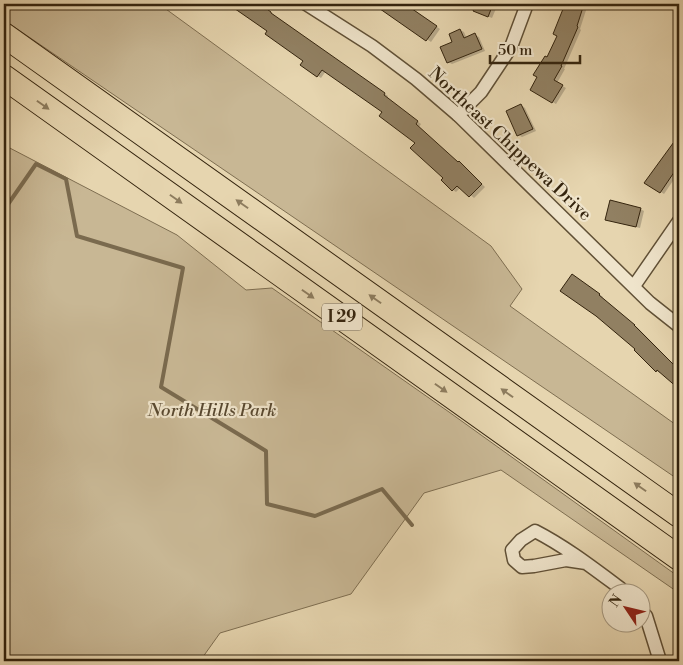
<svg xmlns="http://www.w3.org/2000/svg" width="683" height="665" font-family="'Libre Bodoni',serif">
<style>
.green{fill:#c8b794;stroke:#7e6e51}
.shadow{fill:#0003}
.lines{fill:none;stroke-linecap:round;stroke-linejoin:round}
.stream{stroke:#7a6a4e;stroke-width:4}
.building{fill:#918062;stroke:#34240e}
.minor-casing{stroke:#605036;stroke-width:15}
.motorway-casing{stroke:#34240e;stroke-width:26}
.minor{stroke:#efe4cb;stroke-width:12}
.motorway{stroke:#e6d5af;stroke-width:24}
.oneway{fill:#8d7c5e}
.labels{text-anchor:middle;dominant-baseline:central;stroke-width:4.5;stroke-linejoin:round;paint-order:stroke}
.shield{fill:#efe4cb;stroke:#6c5e47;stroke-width:1}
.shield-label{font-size:16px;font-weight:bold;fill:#34240e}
.street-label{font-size:18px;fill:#34240e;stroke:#efe4cb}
.park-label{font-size:18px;font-style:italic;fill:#594930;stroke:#efe4cb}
</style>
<rect width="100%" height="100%" fill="#e6d5af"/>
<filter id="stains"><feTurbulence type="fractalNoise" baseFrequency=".004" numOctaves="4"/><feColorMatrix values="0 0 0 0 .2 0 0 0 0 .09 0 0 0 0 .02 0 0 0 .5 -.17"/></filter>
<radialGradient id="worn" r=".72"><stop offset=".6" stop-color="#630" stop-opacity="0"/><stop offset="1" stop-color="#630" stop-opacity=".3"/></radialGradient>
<g class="green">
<polygon points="4,4 159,4 491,246 522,289 510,306 679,427 679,480 4,20"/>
<polygon points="4,145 177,235 246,290 272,288 449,412 679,577 679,593 501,470 424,493 351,594 220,633 200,661 4,661"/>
</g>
<g class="shadow">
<polygon points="231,4 258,4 274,15 273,16 388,96 387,98 421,124 419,127 459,163 462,165 485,187 474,198 461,187 456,192 453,190 444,178 416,143 383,112 326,71 321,78 318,76 305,61 269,31"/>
<polygon points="376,4 404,4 440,29 431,42"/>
<polygon points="478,4 498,4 492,18 475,11"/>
<polygon points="566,4 588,4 580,29 581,30 564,69 565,69 557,83 566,88 556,104 531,89 548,59 558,36 562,18"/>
<polygon points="460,30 464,32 467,39 475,35 479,37 485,51 452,64 448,62 454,43"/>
<polygon points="521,105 525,108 536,131 522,137 518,135"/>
<polygon points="679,137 679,172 664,194 646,182"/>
<polygon points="640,209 644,211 640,228 610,221 606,219"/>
<polygon points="679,275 679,287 674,282"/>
<polygon points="576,278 603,297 602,298 638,328 676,367 677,366 679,367 679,388 661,372 660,373 657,371 635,350 637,349"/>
</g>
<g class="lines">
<polyline class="stream" points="4,210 36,164 66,179 77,236 183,268 161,387 266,451 267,504 315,516 382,489 412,525"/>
</g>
<g class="building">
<polygon points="228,4 260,4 271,12 271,13 385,93 384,95 418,121 416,124 458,162 459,161 482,184 469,197 457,186 452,191 441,180 443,178 410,148 415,143 379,116 382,112 322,70 317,77 300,65 303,61 265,34 267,31"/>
<polygon points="373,4 405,4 437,26 426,41"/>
<polygon points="476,4 493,4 488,17 473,11"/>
<polygon points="565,4 584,4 577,26 578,27 561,66 562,66 554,80 563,85 552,103 530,90 537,77 533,75 545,56 547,57 557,36 553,34"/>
<polygon points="460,29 464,38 475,33 482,49 447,63 440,47 452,42 449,34"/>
<polygon points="521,104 533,129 517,136 506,111"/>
<polygon points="679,135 679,165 660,193 644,183"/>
<polygon points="610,200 641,208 636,227 605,220"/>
<polygon points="572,274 600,294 599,295 635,325 634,325 679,370 679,389 657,370 656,372 634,350 635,349 596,316 560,291"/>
</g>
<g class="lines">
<g class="minor-casing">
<g id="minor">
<polyline points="306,4 372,46 416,79 458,115 650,303 679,326"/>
<polyline points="458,115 481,92 511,47 527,4"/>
<polyline points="634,286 679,221"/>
<path d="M586,563l-20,-3 -32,6 -12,1 -8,-7 -2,-10 9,-10 14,-9c31,16 58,37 85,57l4,4"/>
<polyline points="640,610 646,616 660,661"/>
</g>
</g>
<g class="motorway-casing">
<g id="motorway">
<polyline points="4,35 679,515"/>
<polyline points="4,77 679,558"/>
</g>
</g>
<use href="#minor" class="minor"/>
<use href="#motorway" class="motorway"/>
</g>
<defs><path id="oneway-solid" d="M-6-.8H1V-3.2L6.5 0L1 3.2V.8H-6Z" transform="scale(1.25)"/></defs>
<g class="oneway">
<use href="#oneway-solid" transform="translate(43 105) rotate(35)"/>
<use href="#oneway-solid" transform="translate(176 199) rotate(35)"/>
<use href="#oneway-solid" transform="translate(242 204) rotate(-145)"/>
<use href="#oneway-solid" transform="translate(308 294) rotate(35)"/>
<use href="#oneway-solid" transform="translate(375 299) rotate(-145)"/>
<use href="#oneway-solid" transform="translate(441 388) rotate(35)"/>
<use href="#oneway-solid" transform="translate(507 393) rotate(-145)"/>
<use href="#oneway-solid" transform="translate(640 487) rotate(-145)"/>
</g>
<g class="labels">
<rect class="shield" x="322" y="303.5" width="40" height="27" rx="4"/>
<g class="shield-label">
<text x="342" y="317">I 29</text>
</g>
<g class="street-label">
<text transform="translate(510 144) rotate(43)">Northeast Chippewa Drive</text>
</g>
<g class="park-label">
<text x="212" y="410">North Hills Park</text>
</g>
</g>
<rect width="683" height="665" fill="none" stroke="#e6d5af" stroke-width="20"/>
<rect x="5" y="5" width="673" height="655" fill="none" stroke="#34240e" stroke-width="2.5"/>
<rect x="10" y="10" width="663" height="645" fill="none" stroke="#34240e"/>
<g transform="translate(626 608) rotate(305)"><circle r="24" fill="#efe4cb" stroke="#a4977f"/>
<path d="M0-4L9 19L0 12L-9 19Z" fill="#8f2418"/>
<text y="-8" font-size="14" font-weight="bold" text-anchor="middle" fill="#34240e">N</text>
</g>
<path d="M490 55v8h90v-8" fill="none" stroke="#34240e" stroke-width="2.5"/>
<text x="498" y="55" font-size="15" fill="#34240e" stroke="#efe4cb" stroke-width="4" paint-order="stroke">50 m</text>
<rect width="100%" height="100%" filter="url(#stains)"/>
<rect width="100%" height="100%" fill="url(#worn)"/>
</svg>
